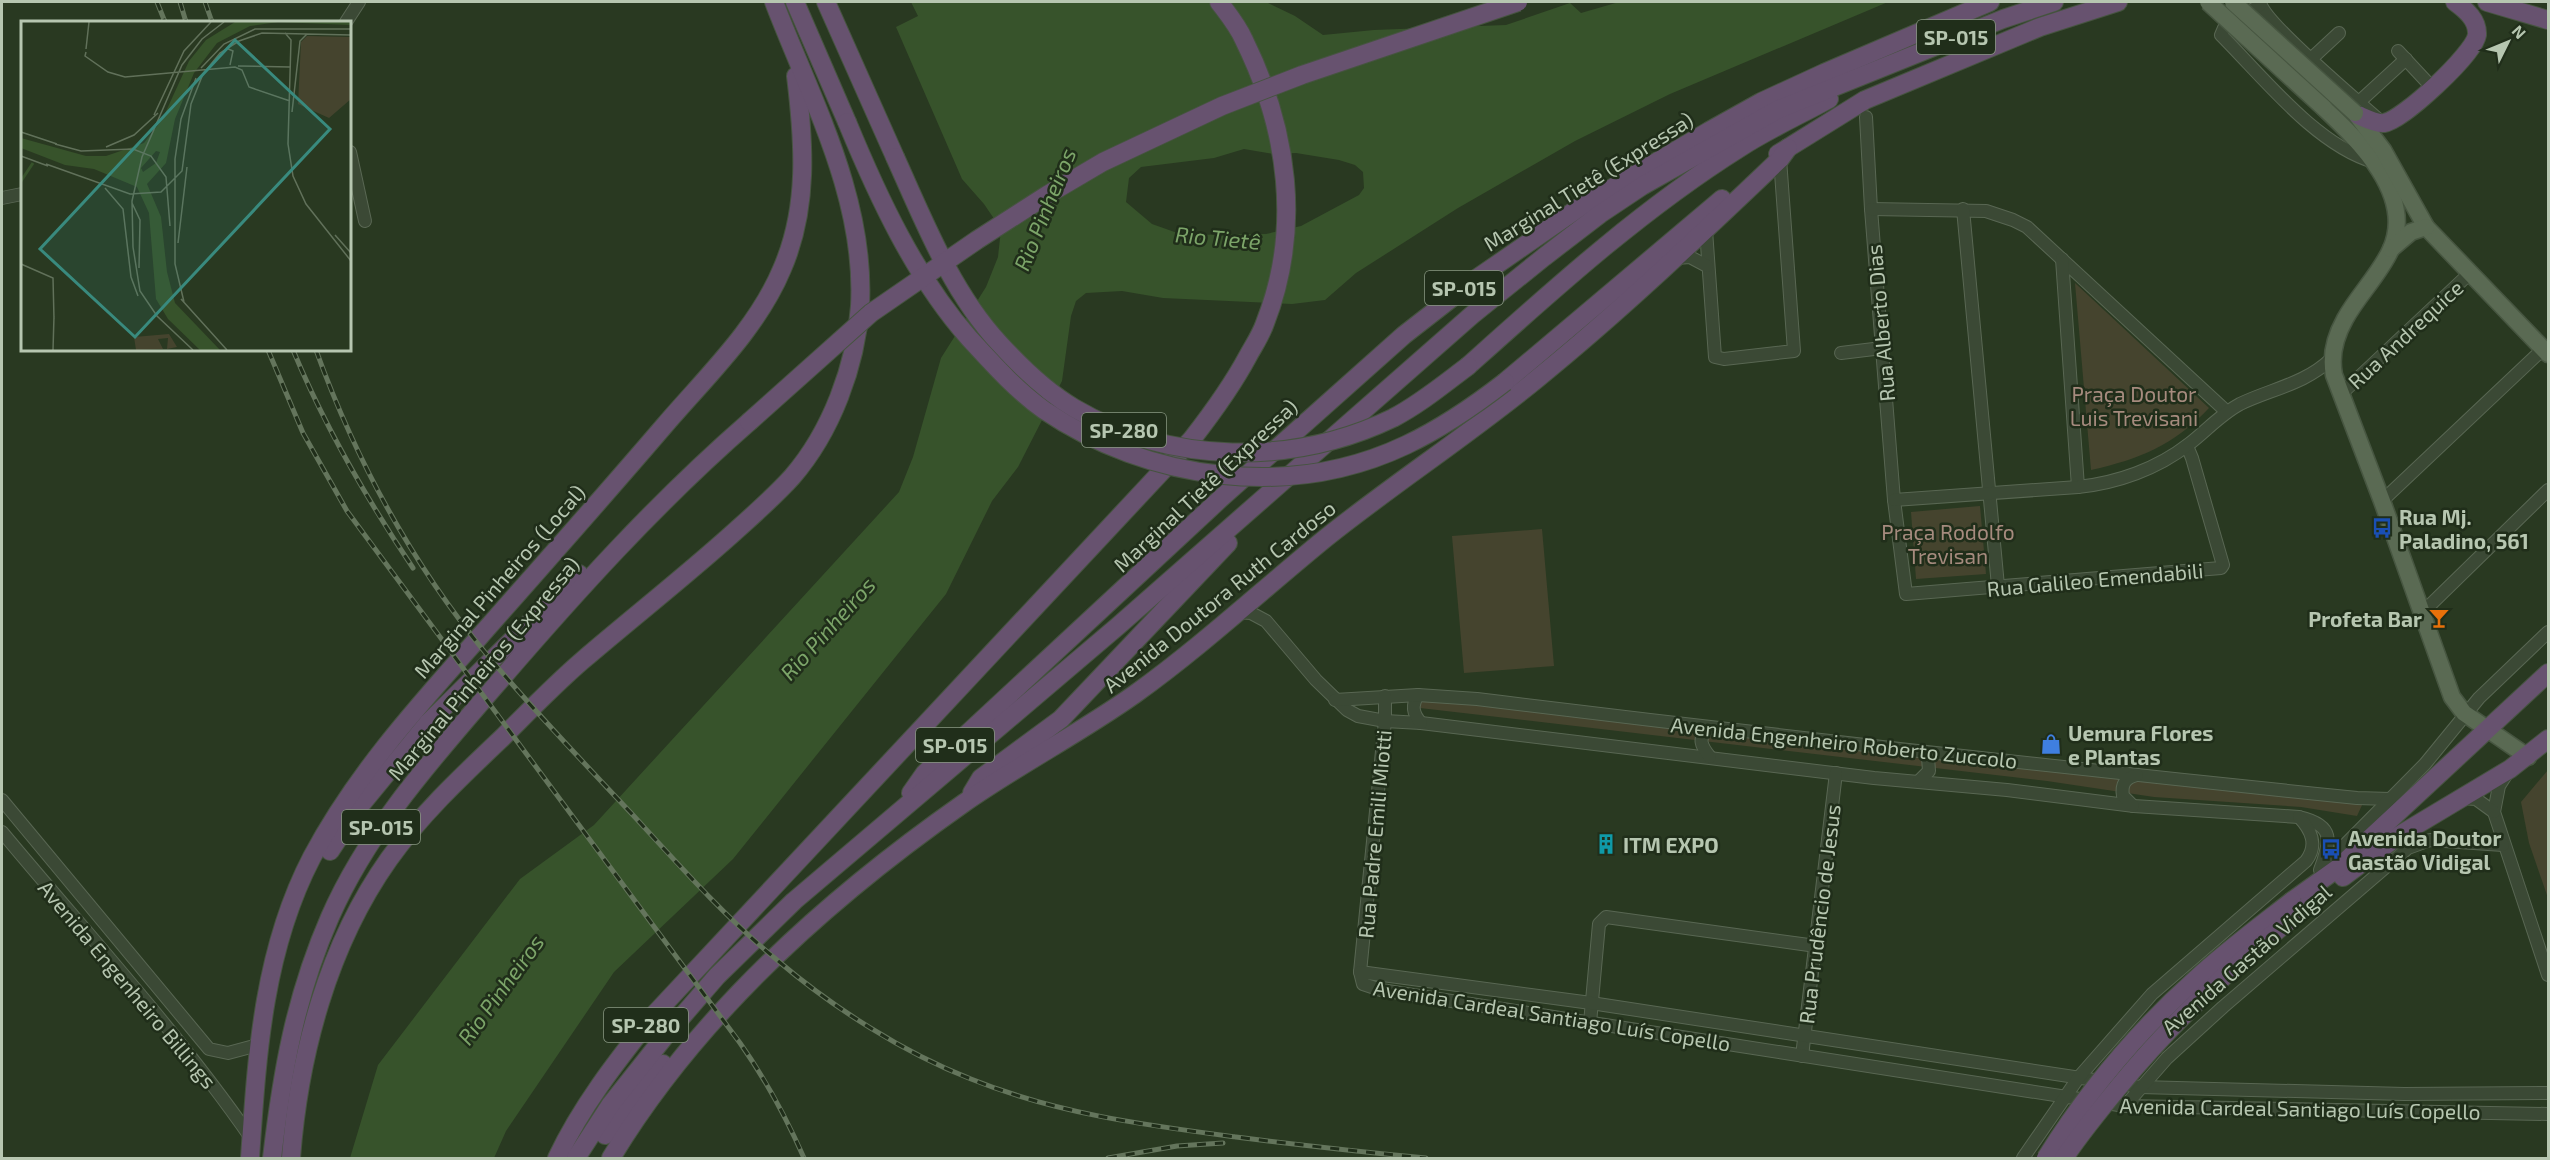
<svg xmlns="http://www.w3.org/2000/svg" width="2550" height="1160" font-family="'Exo 2',sans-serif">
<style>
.green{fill:#45442e}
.water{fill:#37532b;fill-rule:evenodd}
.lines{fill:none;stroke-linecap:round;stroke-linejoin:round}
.minor-casing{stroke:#596753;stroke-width:14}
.major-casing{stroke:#475641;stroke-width:19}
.highway-casing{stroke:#465440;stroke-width:20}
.minor{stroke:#3b4935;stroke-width:12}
.major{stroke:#5a6a53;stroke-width:16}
.highway{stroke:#67526f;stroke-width:18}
.rail-casing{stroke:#64755c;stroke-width:5}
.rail{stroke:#202e1a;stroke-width:3;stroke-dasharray:9;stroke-linecap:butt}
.major-bridge-casing{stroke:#475641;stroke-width:19;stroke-linecap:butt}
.highway-bridge-casing{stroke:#465440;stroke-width:20;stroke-linecap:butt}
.major-bridge{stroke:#5a6a53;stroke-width:16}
.highway-bridge{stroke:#67526f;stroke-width:18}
.labels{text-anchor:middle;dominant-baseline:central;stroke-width:5;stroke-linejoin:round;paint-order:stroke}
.shield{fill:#202e1a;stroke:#899883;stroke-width:1.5}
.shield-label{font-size:20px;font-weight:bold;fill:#b6c6b0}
.street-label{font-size:21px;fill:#b6c6b0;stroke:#202e1a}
.park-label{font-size:21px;fill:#a68b7e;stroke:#202e1a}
.poi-label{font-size:21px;font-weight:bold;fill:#b6c6b0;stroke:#202e1a;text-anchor:start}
.water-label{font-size:22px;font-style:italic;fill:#7ca569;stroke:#202e1a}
.inset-river{fill:none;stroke:#37532b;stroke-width:3}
.inset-road{fill:none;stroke:#61715a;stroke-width:1.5}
.view{fill:#398a7e;fill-opacity:0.15;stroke:#398a7e;stroke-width:3}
.inset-edge{fill:none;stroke:#b6c6b0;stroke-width:3}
</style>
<rect width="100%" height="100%" fill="#293921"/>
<g class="green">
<path d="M2075,283l134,125c-35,37 -69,51 -118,62z"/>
<polygon points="1980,506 1986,574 1916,579 1911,512"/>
<polygon points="1542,529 1554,666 1464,673 1452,536"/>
<polygon points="1422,697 2363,803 2357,816 2301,807 2154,797 2047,781 1420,708"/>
<polygon points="2548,770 2548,898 2529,843 2521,802"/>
</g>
<path class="water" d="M911,2h355l29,14 28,19 51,-5 132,-5 64,-22 11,10 38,-11h269l-218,92 -95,47 -117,67 -102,65 -31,27 -33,4 -129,-6 -41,-7 -36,2 -10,8 -5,15 -9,65 -44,86 -26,34 -46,93 -213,265 -119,113 -108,159 -12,27h-144l28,-93 142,-186 74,-54 305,-333 14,-35 28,-99 45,-71 12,-30 3,-28 -17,-25 -22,-25 -66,-152 22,-11zM1244,149l29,5 23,-1 43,7 16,5 8,7 1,16 -5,7 -58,31 -35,8 -83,1 -31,-11 -26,-22 3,-24 12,-11 73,-9z"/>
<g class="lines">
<g class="minor-casing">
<g id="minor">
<path d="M2260,2c4,21 98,99 119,118"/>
<path d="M2260,5l-36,23 -3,7c43,43 95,110 153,127"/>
<polyline points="346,22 359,2"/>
<polyline points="2398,51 2426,81"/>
<polyline points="2311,59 2339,33"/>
<polyline points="2359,102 2406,59"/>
<polyline points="1866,117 1871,209 1894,500 1906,594 2221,568 2223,565 2192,458 2187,446"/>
<polyline points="350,152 365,221"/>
<polyline points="2,198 22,194"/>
<polyline points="1871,209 1986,211 2013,220 2027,227 2227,412"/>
<polyline points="1963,209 1998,586"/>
<polyline points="1706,230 1715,357 1724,359 1794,351 1780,159"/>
<polyline points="1676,258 1690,257 1707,266"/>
<polyline points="2062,259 2078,487"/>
<polyline points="1841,353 1882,348"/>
<polyline points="2341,394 2470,273"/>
<path d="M1894,500l184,-13c39,-4 79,-18 111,-43 17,-13 32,-30 51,-40 31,-15 65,-20 91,-45"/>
<polyline points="2382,501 2543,349"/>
<path d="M1236,612l15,1 15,8 50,59 31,30 11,6 27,5 36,2 453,55 133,12 127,16 165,11c36,8 32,24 21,53"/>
<polyline points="2423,612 2548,490"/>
<path d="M1418,695c-7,11 -5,19 3,28"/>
<path d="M1335,700l83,-5 59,4c293,36 586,69 880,99l33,1"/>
<path d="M1709,728c-12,10 -8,18 1,29"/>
<polyline points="2508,772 2499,786 2494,812 2548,975"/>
<polyline points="1919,781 1929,771 1928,757 1924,752"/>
<polyline points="2461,798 2476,799 2494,812"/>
<polyline points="2,800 209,1049 228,1053 258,1045"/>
<path d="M2133,806l-10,-10c-2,-12 2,-18 14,-21"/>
<path d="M2,832c84,101 174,198 249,306"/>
<polyline points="2324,866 2425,764 2479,698 2548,632"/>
<polyline points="1360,972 1385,721 1385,696"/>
<polyline points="1590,1023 1599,924 1606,917 1816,946"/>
<polyline points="1802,1056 1836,773"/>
<polyline points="2548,1093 2404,1094 2140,1087 1591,1003 1360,972 1363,984 1381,990 2125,1106 2548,1114"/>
<polyline points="2125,1106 2167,1058 2223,1007 2408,848 2430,840 2503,845"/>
<path d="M2023,1158l56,-81 73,-83 154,-133c12,-16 6,-30 -7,-44"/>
</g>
</g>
<g class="major-casing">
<g id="major">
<path d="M2324,108c35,33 91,87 67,141 -11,25 -33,46 -46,70 -10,18 -15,36 -11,56l48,126 70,196 12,16 64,44"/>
<polyline points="2355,113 2383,150 2426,227 2548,354"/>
<polyline points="2391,249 2411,232 2426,227"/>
</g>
</g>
<g class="highway-casing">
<g id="highway">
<polyline points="795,2 847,122"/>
<polyline points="826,2 895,157"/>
<polyline points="2487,2 2548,20"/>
<path d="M2358,115c7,3 19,9 26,8 19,-3 90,-69 93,-88 1,-15 -11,-25 -22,-33"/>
<polyline points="1778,154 1865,100 2040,27 2118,2"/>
<path d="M1468,366c87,-78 174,-157 273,-219 28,-18 59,-32 88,-48"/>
<polyline points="1505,382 1722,199"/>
<polyline points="911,793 925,773 1220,499 1404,335 1476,279 1580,207 1709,131 1761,102 1824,73 1990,2"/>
<polyline points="972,793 981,778 1061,719 1228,543"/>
<polyline points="330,851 359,807 428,723 579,574"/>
<polyline points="2343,877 2398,836 2510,769 2548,739"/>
<polyline points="2292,901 2338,868 2548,673"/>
<polyline points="605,1135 621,1113 663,1064"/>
<path d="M250,1158c7,-103 13,-207 62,-301 44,-83 107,-152 169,-222 61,-69 123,-139 183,-209 42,-49 93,-97 118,-157 27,-62 22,-127 14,-193"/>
<path d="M272,1158c10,-85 23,-161 58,-241 38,-87 103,-159 165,-231 80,-93 161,-183 254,-264"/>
<path d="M291,1158c8,-104 37,-213 98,-299 33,-46 74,-84 114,-122 26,-26 52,-53 80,-77 49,-42 100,-82 148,-125 21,-19 42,-37 61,-58 39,-45 64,-111 68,-171 6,-108 -49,-207 -86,-304"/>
<path d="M557,1158c24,-51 59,-96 94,-140l541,-579c21,-27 40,-53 56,-83 6,-11 13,-21 17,-33 37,-94 23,-194 -21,-283 -6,-14 -16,-26 -25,-38"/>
<polyline points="576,1158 611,1104 666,1035 717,976 794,901 1118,626 1472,315 1544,257 1600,214 1642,186 1777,110 2003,19 2054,2"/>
<path d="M611,1158c85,-141 219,-261 353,-355 56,-39 116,-70 171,-109 67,-48 128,-105 192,-157 69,-55 143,-103 211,-159 85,-69 163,-144 242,-219l8,-11"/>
</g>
</g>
<use href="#minor" class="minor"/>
<use href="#major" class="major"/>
<use href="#highway" class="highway"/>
<g class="rail-casing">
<g id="rail">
<polyline points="157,2 165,22"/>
<polyline points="180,2 186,22"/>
<polyline points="205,2 212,22"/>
<path d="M268,350l35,83 44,78 393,532c26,37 46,74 64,115"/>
<path d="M293,350c32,77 73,148 120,218"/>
<path d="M316,350c40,111 96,214 172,306 46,55 95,106 144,158 45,49 94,104 145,146 55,47 127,93 194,119 87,35 173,46 265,58 64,8 127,15 190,21"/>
<polyline points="1108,1158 1177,1146 1223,1143"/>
</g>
</g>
<use href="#rail" class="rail"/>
<g class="major-bridge-casing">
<g id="major-bridge">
<polyline points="2208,2 2324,108"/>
<polyline points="2233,2 2355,113"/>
</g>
</g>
<g class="highway-bridge-casing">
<g id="highway-bridge">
<path d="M847,122c31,75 68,155 122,216 23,25 48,53 75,72 105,71 246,90 362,35 36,-17 68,-39 99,-63"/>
<path d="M895,157c29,64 56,134 104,186 21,23 48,49 75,65 97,57 219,58 319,10 27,-14 51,-34 75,-52"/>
<polyline points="749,422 871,313 977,240 1047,195 1103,162 1222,106 1302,75 1518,2"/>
<path d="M2046,1158c41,-66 92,-127 150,-179 30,-28 64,-53 96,-78"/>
<path d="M2064,1158c16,-24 34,-46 53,-69 57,-70 120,-127 190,-183"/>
</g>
</g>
<use href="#major-bridge" class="major-bridge"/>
<use href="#highway-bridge" class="highway-bridge"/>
</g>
<defs>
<g id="bus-bare" transform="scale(1.62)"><path d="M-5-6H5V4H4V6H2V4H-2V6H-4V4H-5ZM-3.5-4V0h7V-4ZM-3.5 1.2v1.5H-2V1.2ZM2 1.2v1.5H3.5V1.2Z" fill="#1a4fb4" stroke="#202e1a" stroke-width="2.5" paint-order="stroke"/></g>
<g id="bar-bare" transform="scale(1.62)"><path d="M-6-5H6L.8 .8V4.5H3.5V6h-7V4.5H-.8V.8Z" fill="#e8710a" stroke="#202e1a" stroke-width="2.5" paint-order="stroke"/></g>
<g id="shop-bare" transform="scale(1.62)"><path d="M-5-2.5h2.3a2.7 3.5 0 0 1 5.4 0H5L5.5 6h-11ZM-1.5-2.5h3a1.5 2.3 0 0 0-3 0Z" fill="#3f7fe0" stroke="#202e1a" stroke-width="2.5" paint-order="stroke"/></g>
<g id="building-bare" transform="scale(1.62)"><path d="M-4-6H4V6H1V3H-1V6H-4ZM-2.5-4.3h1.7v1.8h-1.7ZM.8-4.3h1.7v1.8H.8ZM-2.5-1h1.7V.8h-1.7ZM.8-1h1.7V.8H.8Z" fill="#0f9aa8" stroke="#202e1a" stroke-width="2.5" paint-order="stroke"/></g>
</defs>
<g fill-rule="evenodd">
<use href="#bus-bare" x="2382" y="528"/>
<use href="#bar-bare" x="2439" y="618"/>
<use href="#shop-bare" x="2051" y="744"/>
<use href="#building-bare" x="1606" y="844"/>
<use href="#bus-bare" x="2331" y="849"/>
</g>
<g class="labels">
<g class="shield">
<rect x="1917" y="20" width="78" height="34" rx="4.5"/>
<rect x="1425" y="271" width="78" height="34" rx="4.5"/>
<rect x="1082" y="413" width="84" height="34" rx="4.5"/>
<rect x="916" y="728" width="78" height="34" rx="4.5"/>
<rect x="342" y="810" width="78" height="34" rx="4.5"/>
<rect x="604" y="1008" width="84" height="34" rx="4.5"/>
</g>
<g class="shield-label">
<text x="1956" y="37">SP-015</text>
<text x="1464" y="288">SP-015</text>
<text x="1124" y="430">SP-280</text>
<text x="955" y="745">SP-015</text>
<text x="381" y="827">SP-015</text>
<text x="646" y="1025">SP-280</text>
</g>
<g class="street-label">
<text transform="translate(1588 181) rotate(-32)">Marginal Tietê (Expressa)</text>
<text transform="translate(1880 323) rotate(-95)">Rua Alberto Dias</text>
<text transform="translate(2405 334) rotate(-43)">Rua Andrequice</text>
<text transform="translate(1205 485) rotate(-43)">Marginal Tietê (Expressa)</text>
<text transform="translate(2095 579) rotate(-5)">Rua Galileo Emendabili</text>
<text transform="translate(499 581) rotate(-49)">Marginal Pinheiros (Local)</text>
<text transform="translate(1219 596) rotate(-39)">Avenida Doutora Ruth Cardoso</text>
<text transform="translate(483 668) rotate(-50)">Marginal Pinheiros (Expressa)</text>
<text transform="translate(1844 742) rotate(6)">Avenida Engenheiro Roberto Zuccolo</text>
<text transform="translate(1374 834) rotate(-85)">Rua Padre Emili Miotti</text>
<text transform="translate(1819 914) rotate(-83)">Rua Prudêncio de Jesus</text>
<text transform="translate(2246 959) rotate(-41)">Avenida Gastão Vidigal</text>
<text transform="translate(128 984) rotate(50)">Avenida Engenheiro Billings</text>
<text transform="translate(1552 1015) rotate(9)">Avenida Cardeal Santiago Luís Copello</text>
<text transform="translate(2300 1108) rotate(1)">Avenida Cardeal Santiago Luís Copello</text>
</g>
<g class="park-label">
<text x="2134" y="393">Praça Doutor<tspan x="2134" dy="24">Luis Trevisani</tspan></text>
<text x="1948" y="531">Praça Rodolfo<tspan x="1948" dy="24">Trevisan</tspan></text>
</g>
<g class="poi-label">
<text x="2399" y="516">Rua Mj.<tspan x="2399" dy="24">Paladino, 561</tspan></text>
<text x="2422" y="618" text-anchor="end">Profeta Bar</text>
<text x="2068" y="732">Uemura Flores<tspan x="2068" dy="24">e Plantas</tspan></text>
<text x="2348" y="837">Avenida Doutor<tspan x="2348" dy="24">Gastão Vidigal</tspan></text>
<text x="1623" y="844">ITM EXPO</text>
</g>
<g class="water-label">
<text transform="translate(1044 209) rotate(-68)">Rio Pinheiros</text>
<text transform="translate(1218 237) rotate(5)">Rio Tietê</text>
<text transform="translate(827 628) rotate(-48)">Rio Pinheiros</text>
<text transform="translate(500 989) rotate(-54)">Rio Pinheiros</text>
</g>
</g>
<g transform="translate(21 21)">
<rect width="330" height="330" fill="#293921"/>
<path d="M286,15l44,1v62l-22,19 -31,-14 3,-62zM148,313l8,13 -10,2 1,-11 -10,1 5,10 -27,1 -2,-13z" fill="#45442e"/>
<path d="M214,1h116v3l-73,-3 -28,4 -33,17 -23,30 -19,46 -9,44 -19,21 14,33 6,55 8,31 45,47h-20l-32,-31 -12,-20 -7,-86 -12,-26 -43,-18 -29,-4 -44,-17v-10l65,18h20l38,-13 18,-23 27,-59 17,-21zM135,130l4,1 -4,11 -13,9 -2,-4z" fill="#37532b" fill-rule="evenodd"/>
<path class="inset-river" d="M0,160l12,-18"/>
<path class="inset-road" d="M264,12l6,7 -3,104 5,32 13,28 45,57M205,27l7,3 -3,14M65,28l3,-27M65,31l-1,4 23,16 17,5 110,-10 7,3 7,17 41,14M217,45l52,1M180,47l23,-24 31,-15h96M271,91l8,-71 7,-7M133,94l30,-64 27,-29M0,111l36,12M34,123l26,7 52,-2 18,7 15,21 4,49M85,126l28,-12 24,-22M0,135l27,10M25,143l84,30 31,-2 21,-21 9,-67 12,-30 17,-21 19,-12 23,-8 89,2M84,167l18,21 8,68 7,19M111,182l8,17 -1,48M314,214l16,18M157,222l9,-76M0,243l32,14 1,41M160,278l46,51M163,281l-9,-38v-105l6,-40 15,-41M32,329l1,-34M172,329l-36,-34 -17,-25 -7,-44 -1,-46 10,-44 40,-92 20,-26 22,-17"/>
<path class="view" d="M214,19l95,89 -195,208 -95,-88z"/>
<rect width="330" height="330" class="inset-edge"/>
</g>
<rect width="2550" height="1160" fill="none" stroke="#b6c6b0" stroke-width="6"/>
<g transform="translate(2508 42) rotate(47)" stroke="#202e1a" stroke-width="4.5" paint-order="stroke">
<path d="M0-4.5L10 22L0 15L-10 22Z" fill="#b6c6b0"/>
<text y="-9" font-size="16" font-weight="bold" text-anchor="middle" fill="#b6c6b0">N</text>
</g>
</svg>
